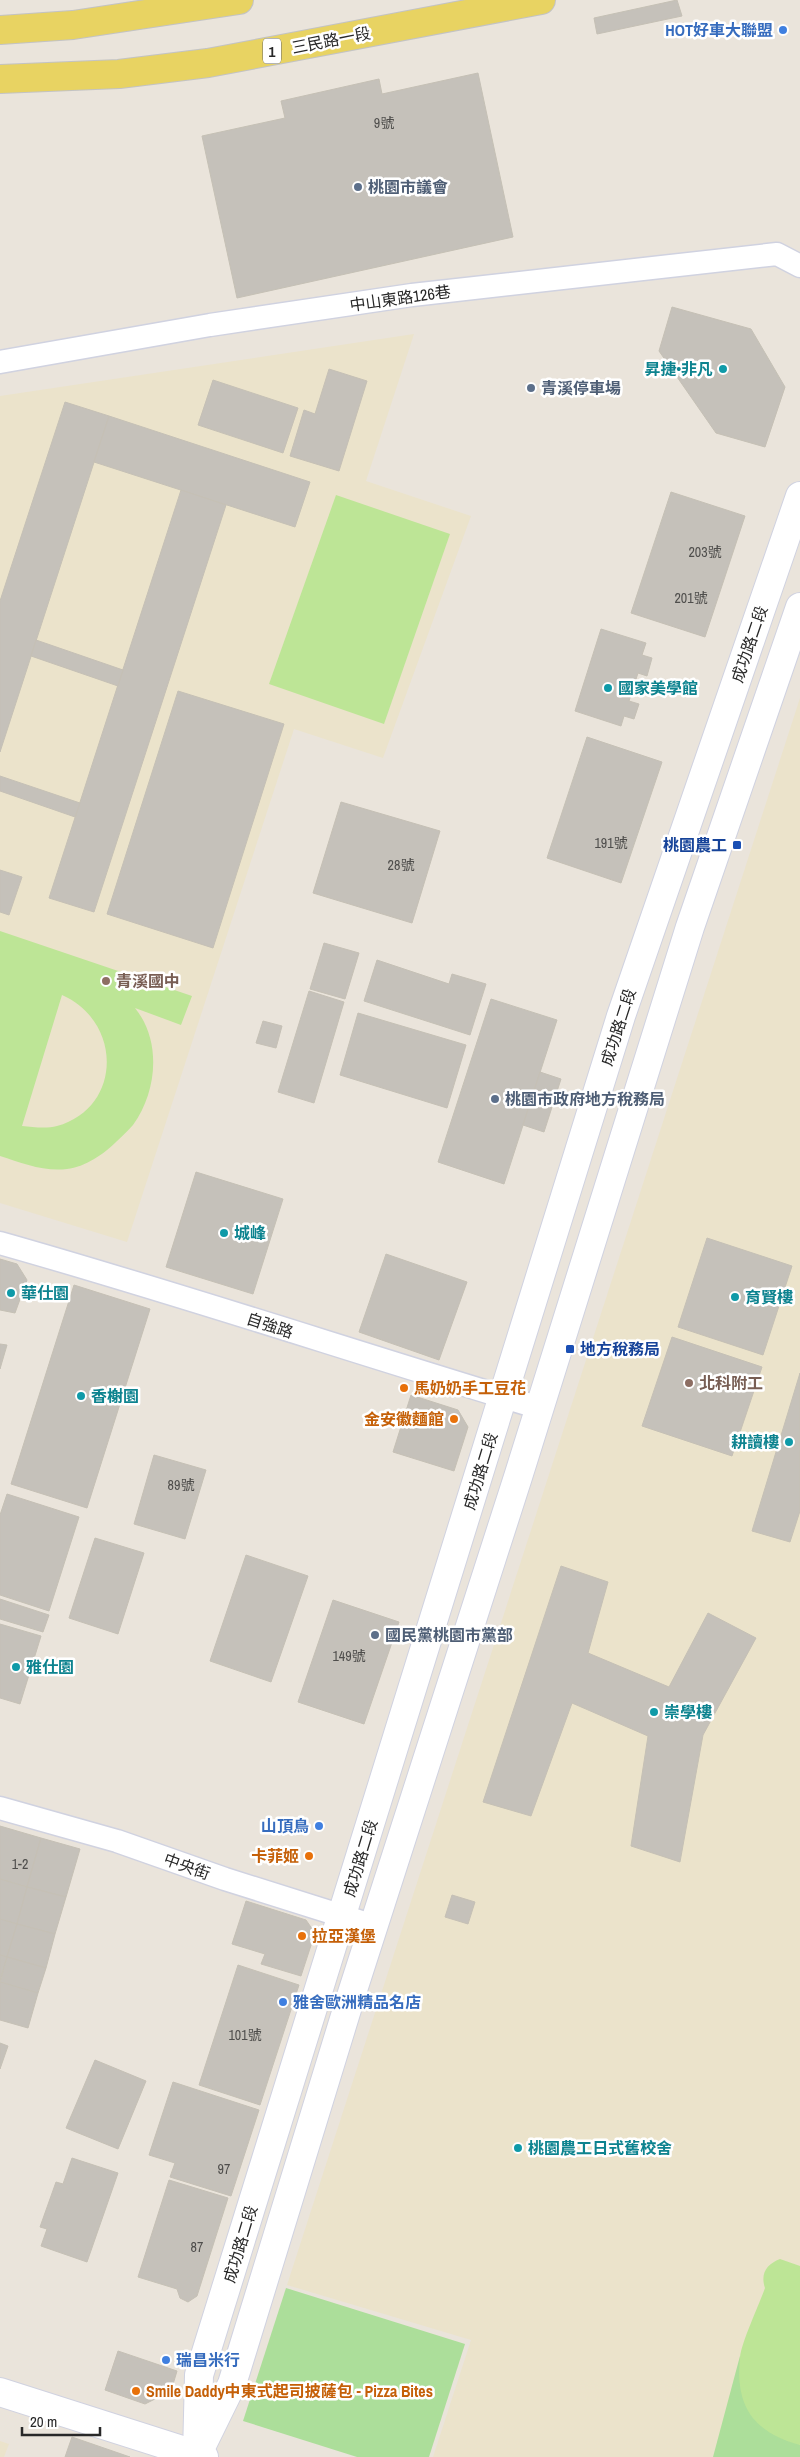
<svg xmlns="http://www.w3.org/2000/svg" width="800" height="2457" font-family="'Archivo Narrow','Noto Sans TC',sans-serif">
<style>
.education{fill:#ebe3cb}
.green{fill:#acde9a}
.pitch{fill:#bde596;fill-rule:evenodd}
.building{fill:#c5c1ba;stroke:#c5c0b5}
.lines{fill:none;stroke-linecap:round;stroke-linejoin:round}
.minor-casing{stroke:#d0d2e0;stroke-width:25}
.tertiary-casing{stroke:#d0d2e0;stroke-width:30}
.secondary-casing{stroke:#d0d2e0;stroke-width:30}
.primary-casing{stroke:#c3c3c3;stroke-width:30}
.minor{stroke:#fff;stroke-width:22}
.tertiary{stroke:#fff;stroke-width:28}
.secondary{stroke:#fff;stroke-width:28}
.primary{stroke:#e8d362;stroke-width:28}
.shop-dot{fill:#3f7fe0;stroke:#fff;stroke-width:2}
.service-dot{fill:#5c6f8a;stroke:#fff;stroke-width:2}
.culture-dot{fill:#0f9aa8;stroke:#fff;stroke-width:2}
.transit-dot{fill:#1a4fb4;stroke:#fff;stroke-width:2}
.education-dot{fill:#8d6e63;stroke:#fff;stroke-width:2}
.food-dot{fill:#e8710a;stroke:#fff;stroke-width:2}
.labels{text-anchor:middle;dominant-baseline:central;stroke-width:5;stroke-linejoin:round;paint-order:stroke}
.number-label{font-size:14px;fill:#4f4e4c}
.shield{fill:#fff;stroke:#686868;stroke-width:1}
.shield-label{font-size:15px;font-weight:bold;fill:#282828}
.shop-label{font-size:16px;font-weight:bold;fill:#366cbe;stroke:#fff;text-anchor:end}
.street-label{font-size:16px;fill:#282828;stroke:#fff}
.service-label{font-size:16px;font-weight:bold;fill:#4e5e75;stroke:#fff;text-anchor:start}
.culture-label{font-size:16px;font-weight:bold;fill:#0d838f;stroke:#fff;text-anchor:start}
.transit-label{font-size:16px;font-weight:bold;fill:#164399;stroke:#fff;text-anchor:end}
.education-label{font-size:16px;font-weight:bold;fill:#785e54;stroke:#fff;text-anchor:start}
.food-label{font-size:16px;font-weight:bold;fill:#c56008;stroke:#fff;text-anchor:start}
</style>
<rect width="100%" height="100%" fill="#eae4db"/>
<g class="education">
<polygon points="414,334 366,481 471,516 383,758 294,729 127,1242 0,1203 0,396"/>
<polygon points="800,698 800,2457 433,2457 471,2340 287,2285"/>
<polygon points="0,2441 9,2444 4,2457 0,2457"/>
</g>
<g class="green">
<polygon points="286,2288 465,2344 429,2457 357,2457 243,2421"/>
<polygon points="740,2356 741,2389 800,2445 800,2457 713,2457"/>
</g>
<g class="pitch">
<polygon points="336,495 450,534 384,724 269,684"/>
<path d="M0,931l192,65 -11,29 -46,-17c27,33 22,84 -2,117 -5,6 -11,11 -17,17 -12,12 -31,25 -49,27 -23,3 -45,-6 -67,-13zM62,995c61,27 60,113 -5,131 -11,3 -24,1 -35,0z"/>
<path d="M780,2259l20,7v179c-47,-13 -65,-39 -60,-88 2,-16 19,-52 25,-69 -5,-15 2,-24 15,-29z"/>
</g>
<g class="building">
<polygon points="677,0 682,16 597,34 594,18"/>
<polygon points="478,73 513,237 237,298 202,136 285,118 281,101 379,79 382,94"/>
<polygon points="672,307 751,329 785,387 765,447 716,433 659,351"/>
<polygon points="329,369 367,381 339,471 290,456 304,410 315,414"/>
<polygon points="213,380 298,408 283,453 198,425"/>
<polygon points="65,402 109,416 0,752 0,601"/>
<polygon points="109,416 310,482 295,527 94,462"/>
<polygon points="181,490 226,505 94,912 49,898"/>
<polygon points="671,492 745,516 705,637 631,613"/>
<polygon points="601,629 646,643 642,655 652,658 647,676 638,673 629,701 639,704 634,719 624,716 621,726 575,711"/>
<polygon points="36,640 123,670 118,686 31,656"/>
<polygon points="178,691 284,724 213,948 107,914"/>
<polygon points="587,737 662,762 621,883 547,858"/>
<polygon points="0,776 80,803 75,817 0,791"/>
<polygon points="341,802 440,831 412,923 313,893"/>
<polygon points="0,870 22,877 9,915 0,912"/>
<polygon points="324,943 359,953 345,999 310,989"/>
<polygon points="377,960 449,984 452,974 486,984 470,1035 364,1001"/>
<polygon points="309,991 344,1002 314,1103 278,1092"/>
<polygon points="491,999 557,1020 504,1184 438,1162"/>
<polygon points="358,1013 466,1045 447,1108 340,1075"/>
<polygon points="263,1021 282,1026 276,1048 256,1043"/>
<polygon points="540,1072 561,1079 544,1132 523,1125"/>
<polygon points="196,1172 283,1199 253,1294 166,1267"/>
<polygon points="707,1238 792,1266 763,1355 678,1327"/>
<polygon points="386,1254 467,1282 439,1360 359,1332"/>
<polygon points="0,1259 17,1264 27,1280 15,1313 0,1310"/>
<polygon points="74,1285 150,1309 87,1508 11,1484"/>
<polygon points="672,1337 762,1367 732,1456 642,1426"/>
<polygon points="0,1344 7,1345 0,1369"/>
<polygon points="800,1373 800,1511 790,1542 752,1531"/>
<polygon points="411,1395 458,1410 468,1427 454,1471 393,1452"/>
<polygon points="154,1455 206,1470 185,1539 134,1524"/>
<polygon points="7,1494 79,1517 49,1611 0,1595 0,1515"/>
<polygon points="95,1538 144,1553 118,1634 69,1618"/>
<polygon points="246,1555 308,1576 271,1682 210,1661"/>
<polygon points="561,1566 608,1582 588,1653 669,1687 708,1613 756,1638 703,1735 680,1862 631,1846 648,1736 572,1703 531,1816 483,1802"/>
<polygon points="0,1599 49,1615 43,1632 0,1619"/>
<polygon points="333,1600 399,1622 364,1724 298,1702"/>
<polygon points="0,1624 41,1636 20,1704 0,1698"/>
<polygon points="0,1826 41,1838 27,1887 0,1879"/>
<polygon points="41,1838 80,1849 66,1897 27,1887"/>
<polygon points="0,1879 27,1887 17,1924 0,1919"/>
<polygon points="27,1887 66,1897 55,1934 17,1924"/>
<polygon points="452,1895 475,1902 468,1924 445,1917"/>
<polygon points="246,1901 306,1920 315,1933 301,1976 261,1964 265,1954 232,1944"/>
<polygon points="0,1919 17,1924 7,1957 0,1955"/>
<polygon points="17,1924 55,1934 46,1968 7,1957"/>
<polygon points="0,1955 7,1957 0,1980"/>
<polygon points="7,1957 46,1968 38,1993 0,1982"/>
<polygon points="238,1965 299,1985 260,2105 199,2085"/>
<polygon points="0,1982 38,1993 28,2028 0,2020"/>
<polygon points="0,2043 8,2046 0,2069"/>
<polygon points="95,2060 146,2081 118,2149 66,2128"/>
<polygon points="173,2082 259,2110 231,2196 170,2177 175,2163 149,2155"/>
<polygon points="72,2158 118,2173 87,2262 41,2246 47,2229 40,2227 56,2182 63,2184"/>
<polygon points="169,2180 228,2198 197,2296 188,2302 180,2298 177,2289 138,2277"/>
<polygon points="118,2351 177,2371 171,2391 145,2404 105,2390"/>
<polygon points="72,2437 130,2457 65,2457"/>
</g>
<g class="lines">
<g class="minor-casing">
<g id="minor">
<polyline points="0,362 210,325 412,295 777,254 800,266"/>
<path d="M0,1243c181,51 360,111 540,165"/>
<polyline points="0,1808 117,1841 225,1879 374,1926"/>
</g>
</g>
<g class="tertiary-casing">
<g id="tertiary">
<polyline points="201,2447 232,2384 352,1993 518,1477 690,927 800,607"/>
<polyline points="197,2455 199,2375 621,1016 800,496"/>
</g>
</g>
<g class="secondary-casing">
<polyline id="secondary" points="0,2392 204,2457"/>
</g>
<g class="primary-casing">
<g id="primary">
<polyline points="0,30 73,25 239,0"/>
<polyline points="0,79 119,74 208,63 541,0"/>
</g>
</g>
<use href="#minor" class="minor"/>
<use href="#tertiary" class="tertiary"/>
<use href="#secondary" class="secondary"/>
<use href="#primary" class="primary"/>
</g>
<g class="shop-dot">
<circle cx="783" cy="30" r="5"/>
<circle cx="319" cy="1826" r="5"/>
<circle cx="283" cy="2002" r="5"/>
<circle cx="166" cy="2360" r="5"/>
</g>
<g class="service-dot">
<circle cx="358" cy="187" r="5"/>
<circle cx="531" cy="388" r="5"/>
<circle cx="495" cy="1099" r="5"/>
<circle cx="375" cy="1635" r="5"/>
</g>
<g class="culture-dot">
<circle cx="723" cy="369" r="5"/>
<circle cx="608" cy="688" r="5"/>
<circle cx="224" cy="1233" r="5"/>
<circle cx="11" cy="1293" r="5"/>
<circle cx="735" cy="1297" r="5"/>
<circle cx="81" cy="1396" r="5"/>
<circle cx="789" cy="1442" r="5"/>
<circle cx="16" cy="1667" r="5"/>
<circle cx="654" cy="1712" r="5"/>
<circle cx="518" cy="2148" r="5"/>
</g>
<g class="transit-dot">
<rect x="732" y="840" width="10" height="10" rx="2.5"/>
<rect x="565" y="1344" width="10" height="10" rx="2.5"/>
</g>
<g class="education-dot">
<circle cx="106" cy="981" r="5"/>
<circle cx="689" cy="1383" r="5"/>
</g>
<g class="food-dot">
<circle cx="404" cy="1388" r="5"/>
<circle cx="454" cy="1419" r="5"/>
<circle cx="309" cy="1856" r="5"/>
<circle cx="302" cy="1936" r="5"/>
<circle cx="136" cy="2391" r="5"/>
</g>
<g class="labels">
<g class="number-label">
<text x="384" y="123">9號</text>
<text x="705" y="552">203號</text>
<text x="691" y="598">201號</text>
<text x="611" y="843">191號</text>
<text x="401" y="865">28號</text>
<text x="181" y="1485">89號</text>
<text x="349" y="1656">149號</text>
<text x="20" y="1864">1-2</text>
<text x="245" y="2035">101號</text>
<text x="224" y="2169">97</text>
<text x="197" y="2247">87</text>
</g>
<rect class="shield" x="263" y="38.5" width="18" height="25" rx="4"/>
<g class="shield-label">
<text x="272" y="51">1</text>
</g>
<g class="shop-label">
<text x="773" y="30">HOT好車大聯盟</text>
<text x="309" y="1826">山頂鳥</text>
<text x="293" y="2002" text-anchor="start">雅舍歐洲精品名店</text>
<text x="176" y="2360" text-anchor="start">瑞昌米行</text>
</g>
<g class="street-label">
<text transform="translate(331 40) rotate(-11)">三民路一段</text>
<text transform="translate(400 298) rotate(-8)">中山東路126巷</text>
<text transform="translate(749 644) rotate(-71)">成功路二段</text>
<text transform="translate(618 1027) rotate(-72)">成功路二段</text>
<text transform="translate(270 1325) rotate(18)">自強路</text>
<text transform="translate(480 1471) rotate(-73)">成功路二段</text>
<text transform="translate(360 1858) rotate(-73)">成功路二段</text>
<text transform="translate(187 1866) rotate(20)">中央街</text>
<text transform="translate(240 2244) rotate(-73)">成功路二段</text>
</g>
<g class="service-label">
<text x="368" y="187">桃園市議會</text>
<text x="541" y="388">青溪停車場</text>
<text x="505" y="1099">桃園市政府地方稅務局</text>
<text x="385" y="1635">國民黨桃園市黨部</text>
</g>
<g class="culture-label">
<text x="713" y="369" text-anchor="end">昇捷•非凡</text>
<text x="618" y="688">國家美學館</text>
<text x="234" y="1233">城峰</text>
<text x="21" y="1293">華仕園</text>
<text x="745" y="1297">育賢樓</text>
<text x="91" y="1396">香榭園</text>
<text x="779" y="1442" text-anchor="end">耕讀樓</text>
<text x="26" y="1667">雅仕園</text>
<text x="664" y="1712">崇學樓</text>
<text x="528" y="2148">桃園農工日式舊校舍</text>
</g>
<g class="transit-label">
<text x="727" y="845">桃園農工</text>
<text x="580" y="1349" text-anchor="start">地方稅務局</text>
</g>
<g class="education-label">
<text x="116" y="981">青溪國中</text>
<text x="699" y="1383">北科附工</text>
</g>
<g class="food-label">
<text x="414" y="1388">馬奶奶手工豆花</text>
<text x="444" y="1419" text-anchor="end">金安徽麵館</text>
<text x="299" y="1856" text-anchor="end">卡菲姬</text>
<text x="312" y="1936">拉亞漢堡</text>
<text x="146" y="2391">Smile Daddy中東式起司披薩包 - Pizza Bites</text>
</g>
</g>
<path d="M22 2427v8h78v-8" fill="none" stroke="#282828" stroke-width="2.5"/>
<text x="30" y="2427" font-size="15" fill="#282828" stroke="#ffffff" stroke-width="4" paint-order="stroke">20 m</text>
</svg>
